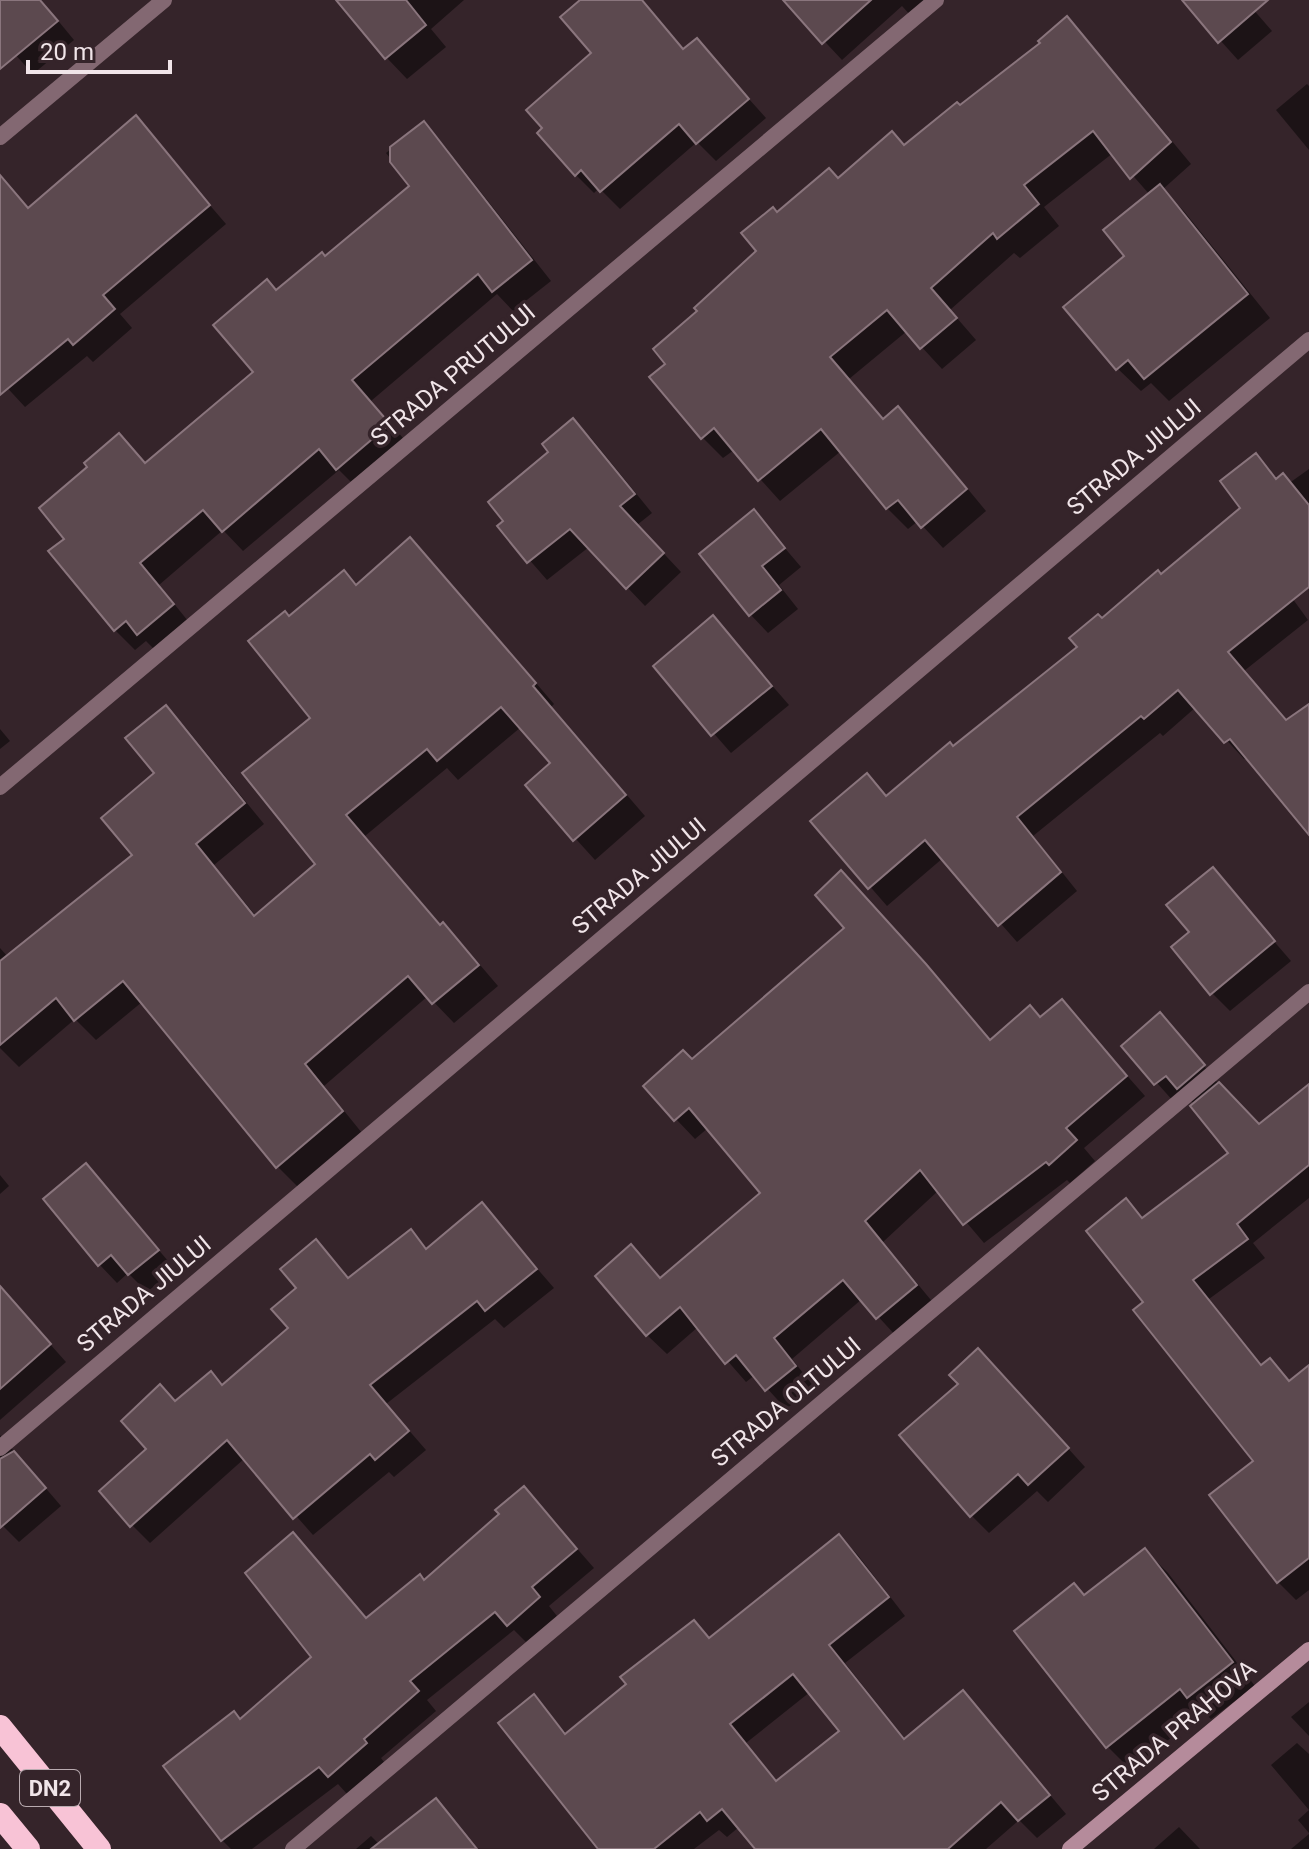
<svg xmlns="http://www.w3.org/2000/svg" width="1309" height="1849" font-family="Roboto,sans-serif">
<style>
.shadow{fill:#0007;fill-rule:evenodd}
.building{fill:#5c494f;stroke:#8a757d;stroke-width:2;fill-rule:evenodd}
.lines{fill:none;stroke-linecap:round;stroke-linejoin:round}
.street{stroke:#836872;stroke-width:16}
.secondary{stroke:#b58b9b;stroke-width:16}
.highway{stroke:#f8c3d6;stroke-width:24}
.labels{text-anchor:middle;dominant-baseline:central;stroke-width:7;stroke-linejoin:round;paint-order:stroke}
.shield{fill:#35242a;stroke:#b9abb0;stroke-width:2}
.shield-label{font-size:22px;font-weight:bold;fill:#f1e5e9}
.street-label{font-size:24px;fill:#f1e5e9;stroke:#35242a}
</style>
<rect width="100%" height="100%" fill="#35242a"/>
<g class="shadow">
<polygon points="0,0 41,0 74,40 33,74 0,38"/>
<polygon points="339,0 464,0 431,29 446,47 407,79 387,58"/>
<polygon points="583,0 643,0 685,50 696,40 766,118 716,161 697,142 620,209 599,188 594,193 576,175 594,53"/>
<polygon points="786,0 934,0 912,17 902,6 842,60"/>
<polygon points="1184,0 1245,0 1272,31 1238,60"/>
<polygon points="1067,19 1088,40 1191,164 1162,190 1183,210 1270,318 1169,401 1151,383 1141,391 1117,368 1127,256 1150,195 1113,153 1044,207 1059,226 1020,258 1014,253 950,310 976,340 942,369 907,331 849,379 885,420 898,409 919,430 986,511 943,548 918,521 908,529 887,508 841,451 780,501 734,450 723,458 702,437 668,364 700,312 759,252 778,214 905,147 1043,43"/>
<polygon points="1307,84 1309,86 1309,150 1276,110"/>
<polygon points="135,118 226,224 120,314 132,328 93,362 87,356 25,407 0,380 0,198 10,189 29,209"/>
<polygon points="423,123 443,144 551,281 513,311 497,294 371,401 409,445 358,489 339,470 243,551 223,530 159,585 192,626 159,654 146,641 135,650 115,630 67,539 90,468 119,436 146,465 255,372 276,292 326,258 412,186 386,153"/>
<polygon points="573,420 591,438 652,513 637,525 681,572 645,606 589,547 547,580 500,526"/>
<polygon points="1309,469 1309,521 1281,489"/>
<polygon points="754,512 801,567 779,585 798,609 768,633 750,614"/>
<polygon points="1248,537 1308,620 1244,671 1288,722 1309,706 1309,832 1247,757 1244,759 1196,707 1163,736 1160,733 1033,836 1077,891 1017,942 943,858 887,906 813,821 867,776 888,798 1079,647 1102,621 1162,576"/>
<polygon points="430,560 554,704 551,707 645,816 595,860 527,785 553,763 521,727 458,780 447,768 365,836 442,926 463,945 498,986 454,1023 428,996 324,1086 362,1133 298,1187 278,1167 142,1002 96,1040 75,1019 19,1067 0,1048 0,948 8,957 135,856 157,774 166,707 186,728 264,824 214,865 256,916 318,864 313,719 290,618 344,573 358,586"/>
<polygon points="713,618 789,705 731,753 655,666"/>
<polygon points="0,729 10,741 0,749"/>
<polygon points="1212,870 1291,961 1230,1011 1212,993 1191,932"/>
<polygon points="861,892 991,1041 1041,1019 1062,1002 1145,1096 1084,1148 1095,1161 1070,1183 1067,1180 984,1243 939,1190 883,1242 935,1305 897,1337 862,1299 792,1359 814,1387 786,1409 755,1375 746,1382 698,1327 667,1354 647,1335 631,1247 661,1279 763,1193 708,1128 695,1139 676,1119 692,1061 847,928"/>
<polygon points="1160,1015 1178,1033 1220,1086 1259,1126 1309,1086 1309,1198 1253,1243 1265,1258 1209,1299 1263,1366 1270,1361 1291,1382 1309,1367 1309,1590 1296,1600 1278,1582 1256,1461 1146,1302 1126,1201 1144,1219 1231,1153 1195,1105 1184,1094 1174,1102 1124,1046"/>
<polygon points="86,1166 175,1269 147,1292 128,1273 117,1283 99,1264"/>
<polygon points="0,1175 9,1186 0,1194"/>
<polygon points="482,1205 554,1288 504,1328 495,1319 386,1404 426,1450 394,1477 389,1472 313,1535 245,1458 150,1543 132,1525 149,1449 176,1403 211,1373 223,1386 290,1328 299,1288 316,1242 350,1279 411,1232 428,1250"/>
<polygon points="0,1288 66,1362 0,1420"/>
<polygon points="996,1369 1085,1467 1048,1502 1037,1491 989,1533 971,1515"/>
<polygon points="0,1435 61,1506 19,1542 0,1523"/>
<polygon points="524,1488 594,1568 549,1606 557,1616 526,1642 514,1630 427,1700 436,1711 381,1758 384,1762 347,1794 338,1784 252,1849 231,1849 222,1840 241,1721 314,1657 293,1534 368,1619 425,1582 502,1515"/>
<path d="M839,1536l18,18 48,62 -60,47 61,77 57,-48 103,122 -29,24 -18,-18 -33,29h-229l-18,-22 -12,10 -8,-7 -25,19h-93l-67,-152 33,37 61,-50 66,-62 17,17zM810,1692l31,39 -63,51 -32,-39z"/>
<polygon points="1145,1550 1168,1573 1255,1686 1211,1719 1203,1712 1131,1770 1108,1747 1017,1631 1085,1597"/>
<polygon points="1309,1702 1309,1736 1291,1717"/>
<polygon points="1297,1743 1309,1754 1309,1833 1298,1820 1309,1810 1271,1765"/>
<polygon points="436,1801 478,1849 356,1849 371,1836 380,1845"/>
<polygon points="1179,1827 1200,1849 1154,1849"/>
<polygon points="1309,1834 1309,1849 1291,1849"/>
</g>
<g class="building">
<polygon points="0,0 40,0 58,21 0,69"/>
<polygon points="336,0 406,0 426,25 385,59"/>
<polygon points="580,0 642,0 683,49 697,38 749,99 696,144 679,124 600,192 581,170 575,176 537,133 542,128 526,110 591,53 560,17"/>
<polygon points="783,0 871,0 822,44"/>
<polygon points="1182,0 1268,0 1218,43"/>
<polygon points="1067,16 1171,142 1130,179 1093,131 1024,185 1039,204 997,239 993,233 931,288 957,318 920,349 887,310 830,357 883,419 898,406 967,489 921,528 898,500 886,509 821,429 758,481 714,428 701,439 649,377 665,364 653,349 697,311 694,308 756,251 741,233 773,207 777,212 829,168 838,178 892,131 904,145 957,102 960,105 1040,43 1038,41"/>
<polygon points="136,115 210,205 103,295 115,309 73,345 68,339 0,395 0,175 28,208"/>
<polygon points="424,121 532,260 492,292 478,274 352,380 390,424 336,470 319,449 222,532 203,510 140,563 174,604 137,635 126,621 114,631 48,551 64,539 39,508 87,467 84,463 119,433 145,463 253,372 213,325 267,279 276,290 322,252 325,256 409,186 390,162 390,147"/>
<polygon points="1160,184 1248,294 1144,379 1128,360 1116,370 1063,307 1124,256 1103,230"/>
<polygon points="573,418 635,494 620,506 664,553 626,589 570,529 527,563 497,526 503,521 488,502 548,452 542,444"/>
<polygon points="1256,453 1276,479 1283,473 1309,505 1309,587 1228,652 1286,720 1309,704 1309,835 1230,739 1224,743 1178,690 1144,719 1141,716 1017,817 1061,872 998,926 925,840 868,889 810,821 867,773 886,796 950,742 953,746 1077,647 1069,638 1098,614 1102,618 1158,570 1161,574 1240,508 1220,481"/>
<polygon points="754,509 785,548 762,566 781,590 749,616 699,554"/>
<polygon points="410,537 536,683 533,686 626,795 573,841 525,785 550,763 501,707 437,761 427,749 346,815 440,925 443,922 479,965 432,1004 408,976 305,1064 343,1111 276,1168 123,981 74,1021 56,998 0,1045 0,961 132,855 101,818 154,773 125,738 166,705 245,803 196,844 254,916 315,864 242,773 310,718 248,641 285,611 289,616 344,570 356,585"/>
<polygon points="713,615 772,686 711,736 653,666"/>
<polygon points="1213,867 1275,941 1210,995 1171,947 1189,932 1166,905"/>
<polygon points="841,870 926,964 990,1040 1030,1005 1040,1017 1062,999 1127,1076 1066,1128 1077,1140 1049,1165 1046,1162 963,1225 920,1170 865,1221 917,1285 876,1319 843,1280 774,1338 796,1366 765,1391 736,1355 725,1364 680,1307 646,1336 595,1276 631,1244 660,1278 760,1193 689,1108 674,1121 643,1086 683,1050 692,1059 844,928 815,895"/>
<polygon points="1160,1012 1205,1065 1177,1089 1166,1076 1154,1085 1121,1046"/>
<polygon points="1219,1082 1259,1124 1309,1084 1309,1165 1237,1224 1248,1239 1193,1280 1261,1365 1270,1358 1289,1381 1309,1365 1309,1558 1277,1583 1209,1495 1253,1461 1133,1310 1143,1302 1086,1231 1126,1198 1142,1218 1228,1153 1190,1106"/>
<polygon points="86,1163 159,1250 128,1275 111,1255 98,1266 43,1199"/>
<polygon points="482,1202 537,1269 485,1311 477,1301 370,1385 409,1431 375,1460 370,1454 293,1519 227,1440 130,1527 99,1491 146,1449 121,1421 160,1384 175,1401 211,1371 222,1385 288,1328 271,1309 296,1288 280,1269 316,1239 348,1278 411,1229 426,1249"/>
<polygon points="0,1286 51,1344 0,1389"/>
<polygon points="978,1348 1069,1448 1028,1485 1018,1474 970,1517 899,1435 958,1384 949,1375"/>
<polygon points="14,1451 46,1488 0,1528 0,1459"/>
<polygon points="524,1486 577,1549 532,1587 540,1597 507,1626 495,1612 410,1681 419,1691 364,1739 367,1743 328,1777 319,1767 221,1841 163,1766 234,1711 240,1719 311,1657 245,1573 293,1532 366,1618 420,1574 424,1580 499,1514 495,1510"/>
<path d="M839,1534l50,63 -60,48 75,94 59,-49 87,105 -32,26 -17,-19 -53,47h-193l-33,-40 -15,12 -7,-9 -46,37h-56l-100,-126 36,-29 31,40 61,-50 -6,-7 74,-57 15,18zM793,1674l46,57 -63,50 -46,-57z"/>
<polygon points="1145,1548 1233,1662 1187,1698 1180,1689 1106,1748 1014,1631 1074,1583 1084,1595"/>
<polygon points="436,1798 477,1849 371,1849"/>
</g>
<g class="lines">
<g class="street">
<polyline points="0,137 164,0"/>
<polyline points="0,787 936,0"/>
<polyline points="0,1448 1309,340"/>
<polyline points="293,1849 1309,992"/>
</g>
<polyline class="secondary" points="1070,1849 1309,1650"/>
<g class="highway">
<polyline points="0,1727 99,1849"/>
<polyline points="0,1815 28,1849"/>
</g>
</g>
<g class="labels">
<rect class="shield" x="20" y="1770" width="60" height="36" rx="6"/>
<g class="shield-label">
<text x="50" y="1788">DN2</text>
</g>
<g class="street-label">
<text transform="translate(453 375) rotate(-40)">STRADA PRUTULUI</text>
<text transform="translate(1134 457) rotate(-40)">STRADA JIULUI</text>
<text transform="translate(639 876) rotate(-40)">STRADA JIULUI</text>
<text transform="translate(144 1294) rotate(-40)">STRADA JIULUI</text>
<text transform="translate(786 1402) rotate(-40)">STRADA OLTULUI</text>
<text transform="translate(1174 1731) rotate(-40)">STRADA PRAHOVA</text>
</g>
</g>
<path d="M28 60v12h142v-12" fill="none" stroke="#f1e5e9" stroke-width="4"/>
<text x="40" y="60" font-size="24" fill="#f1e5e9" stroke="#35242a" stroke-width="6" paint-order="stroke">20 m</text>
</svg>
